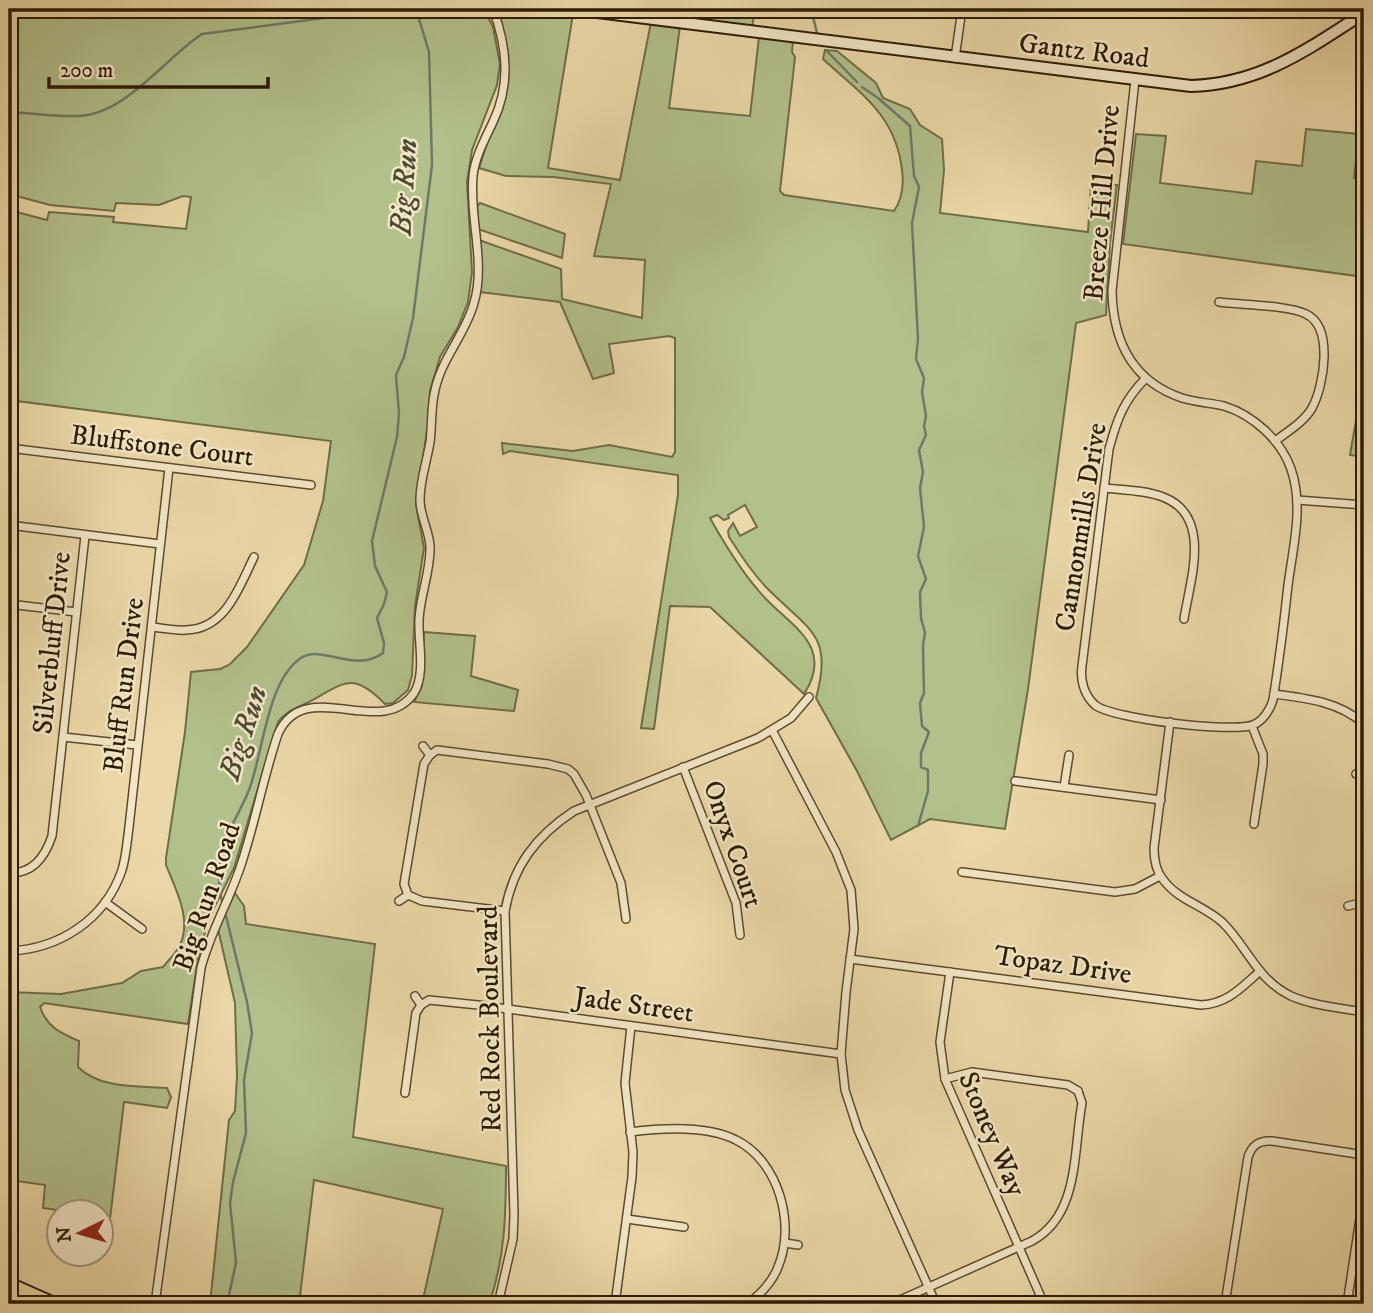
<svg xmlns="http://www.w3.org/2000/svg" width="1373" height="1313" font-family="'IM FELL DW Pica',serif">
<style>
.green{fill:#b2c08c;stroke:#706d47;stroke-width:2}
.lines{fill:none;stroke-linecap:round;stroke-linejoin:round}
.stream{stroke:#6d7a66;stroke-width:2.5}
.street-casing{stroke:#5c4a2c;stroke-width:10}
.secondary-casing{stroke:#2d1a02;stroke-width:14}
.primary-casing{stroke:#2d1a02;stroke-width:16}
.street{stroke:#f2e6c6;stroke-width:7}
.secondary{stroke:#f2e6c6;stroke-width:10}
.primary{stroke:#ebd8a8;stroke-width:12}
.labels{text-anchor:middle;dominant-baseline:central;stroke-width:5;stroke-linejoin:round;paint-order:stroke}
.street-label{font-size:28px;fill:#2d1a02;stroke:#f2e6c6}
.water-label{font-size:30px;font-style:italic;fill:#4d4a34;stroke:#f2e6c6}
</style>
<rect width="100%" height="100%" fill="#ebd8a8"/>
<filter id="stains"><feTurbulence type="fractalNoise" baseFrequency=".00286" numOctaves="4"/><feColorMatrix values="0 0 0 0 .2 0 0 0 0 .09 0 0 0 0 .02 0 0 0 .5 -.17"/></filter>
<radialGradient id="worn" r=".72"><stop offset=".6" stop-color="#630" stop-opacity="0"/><stop offset="1" stop-color="#630" stop-opacity=".3"/></radialGradient>
<g class="green">
<path d="M9,9h475l9,18 7,37 -3,21 -25,65 -5,32 5,90 -4,30 -10,25 -18,30 -10,34 -2,33 -12,81 8,43 -9,58 -3,69 -4,15 -15,13 -8,1c-32,-33 -40,-22 -76,-2 -12,6 -22,8 -31,20l-44,146 -26,52 -10,39 -10,65 -144,-21 -4,4c7,20 20,26 39,34l-1,26c22,22 60,19 89,21l4,9 -4,11 -43,-6 -14,117 -8,-1v-6l-38,-1 -21,-3 2,-23 -36,-5v-188l52,2 61,-11 19,-12 22,-4c5,-6 13,-14 17,-22 12,-26 -4,-55 -14,-80v-7l19,-126 6,-60 29,-3 9,-4 18,-18 57,-82 19,-64 8,-60 -322,-41v-190l38,10 2,-8 65,5 -1,5 73,7 5,-32 -8,-1 -24,9 -43,-2 -2,8 -64,-6 -41,-11z"/>
<path d="M499,9h42l32,5 -25,154 72,12 31,-158 29,4 -11,82 81,8 9,-79 34,4 -1,11 3,5 -15,134 4,4 110,16c9,-13 10,-26 8,-41 -6,-55 -42,-77 -79,-111l2,-9 12,1 39,32 7,15 27,11 10,16 22,14 2,31 -4,43 148,19 3,-47h26l-7,58 -4,72 -30,8 -48,366 -23,140 -75,-10 -39,21 -34,-69 -41,-73c17,-61 -5,-67 -44,-105 -17,-16 -30,-36 -43,-56l-1,-6 5,-8 7,13 17,-9 -12,-22 -17,10 1,3 -5,2 -7,-5 -7,3c14,25 29,50 48,72 27,34 79,53 46,104l-94,-87 -40,-1 -16,123 -13,-1 37,-233v-20l-168,-24 -7,3 -1,-11 71,8 36,-6 63,12 3,-5v-114l-6,-2 -60,8 5,29 -21,6 -33,-77 -80,-10 -1,-52 82,29 1,30 80,19 3,-58 -51,-4 17,-72 -58,-7 -47,-1 -27,-8 27,-82 1,-31z"/>
<polygon points="694,9 755,9 752,28 693,20"/>
<polygon points="1306,129 1359,134 1354,178 1364,180 1364,277 1123,244 1136,134 1166,136 1160,183 1252,194 1256,161 1302,166"/>
<polygon points="480,203 565,234 562,258 478,229 477,207"/>
<polygon points="1364,375 1364,457 1350,455"/>
<polygon points="424,632 475,636 471,676 518,690 514,711 414,702 422,686"/>
<path d="M235,893l9,13 2,18 129,20 -22,193 153,29c0,47 -1,93 -17,138h-67l21,-95 -129,-29 -15,124h-89l19,-184 6,-9 2,-35 -2,-73 -17,-74z"/>
</g>
<g class="lines">
<g class="stream">
<polyline points="816,9 813,17 817,33"/>
<polyline points="826,50 857,82"/>
<polyline points="862,87 878,98 910,126 914,176 919,187 912,223 918,339 916,359 924,378 922,392 926,416 924,426 926,435 919,450 923,472 920,488 924,527 918,556 926,579 920,592 921,618 925,633 923,645 924,693 920,703 922,726 929,732 921,753 921,767 928,770 928,791 918,826"/>
<path d="M9,112c23,1 47,5 70,4 47,-2 86,-58 123,-82l190,-25"/>
<path d="M223,906c-4,-16 -5,-31 -3,-47 5,-26 20,-46 29,-69 14,-36 18,-110 52,-132 22,-14 53,16 82,-5l1,-10 -7,-25 7,-14 3,-12 -12,-26 -3,-25 25,-104 2,-24 -3,-38 8,-18 9,-39 19,-153 -3,-113 -13,-43"/>
<polyline points="225,912 247,1002 252,1033 244,1080 246,1133 233,1182 230,1203 236,1263 227,1304"/>
</g>
<g class="street-casing">
<g id="street">
<polyline points="955,58 962,9"/>
<path d="M1135,80l-23,211c1,50 20,90 70,107 13,4 28,5 42,8 29,9 57,34 67,63 13,37 2,78 -3,116 -4,38 -9,77 -15,115 -3,10 -10,21 -20,25 -20,8 -141,-6 -158,-20 -11,-10 -15,-25 -13,-39l27,-217c8,-30 15,-49 37,-71"/>
<path d="M1219,302c22,3 69,3 87,12 28,13 18,72 6,94 -8,14 -25,24 -37,33"/>
<polyline points="9,448 311,485"/>
<path d="M1104,488c19,2 41,2 59,9 50,19 27,83 21,122"/>
<polyline points="1297,500 1364,505"/>
<polyline points="9,525 160,544"/>
<polyline points="9,604 76,612"/>
<path d="M152,627c11,1 23,4 34,3 40,-1 53,-43 68,-73"/>
<path d="M1274,694c32,4 66,8 90,30"/>
<path d="M1170,722l-16,126c0,10 1,21 8,30 15,22 41,27 60,44 25,24 35,58 69,74 23,10 49,12 73,16"/>
<polyline points="1252,726 1263,754 1263,764 1254,824"/>
<polyline points="772,730 836,852 851,890 854,929 846,992 841,1054 845,1090 858,1130 936,1304"/>
<polyline points="63,737 137,745"/>
<polyline points="423,746 430,755"/>
<polyline points="430,755 437,750 548,764 568,769 574,774 586,795 621,883 626,919"/>
<polyline points="430,755 424,764 404,884 408,895 422,901 505,911"/>
<polyline points="683,767 736,903 740,935"/>
<polyline points="1356,774 1364,769"/>
<polyline points="1015,781 1161,800"/>
<polyline points="1064,787 1069,755"/>
<polyline points="962,872 1115,892 1135,889 1160,876"/>
<path d="M9,873c23,1 36,-16 43,-37l33,-300"/>
<polyline points="399,901 408,895"/>
<polyline points="105,902 142,929"/>
<polyline points="1348,906 1364,902"/>
<path d="M9,951c50,-2 96,-31 113,-81 4,-13 5,-28 7,-43l40,-359"/>
<path d="M850,959l351,46c26,-1 40,-17 58,-33"/>
<polyline points="950,972 940,1042 945,1079 1044,1304"/>
<polyline points="415,996 421,1005"/>
<polyline points="421,1005 429,1000 478,1005 841,1054"/>
<polyline points="945,1079 972,1072 1068,1085 1078,1091"/>
<polyline points="405,1093 416,1013 421,1005"/>
<path d="M630,1132c31,-4 77,-7 106,8 43,21 60,85 42,127 -6,16 -18,27 -30,37"/>
<polyline points="627,1219 684,1227"/>
<polyline points="785,1243 798,1245"/>
<path d="M155,1304l46,-336c9,-35 27,-65 39,-100 15,-44 23,-90 38,-134 27,-60 103,7 136,-41 12,-20 4,-51 5,-73 1,-25 12,-49 11,-74 -1,-16 -10,-30 -10,-46 0,-20 7,-39 10,-58 2,-15 1,-32 4,-47 6,-36 31,-59 40,-92 12,-41 -5,-85 -1,-127 2,-19 12,-37 20,-54 18,-38 14,-75 0,-113"/>
<path d="M498,1304l15,-65 1,-25 -9,-303c8,-45 31,-75 69,-100l184,-73 33,-20 18,-21"/>
<polyline points="615,1304 632,1177 633,1152 625,1083 631,1026"/>
<path d="M891,1304l141,-63c48,-26 41,-90 50,-138l-4,-12"/>
<path d="M1225,1304l23,-147c4,-12 11,-17 24,-16l92,14"/>
<polyline points="1347,1304 1364,1192"/>
</g>
</g>
<g class="secondary-casing">
<path id="secondary" d="M573,9l618,77c70,-2 117,-37 173,-73"/>
</g>
<g class="primary-casing">
<polyline id="primary" points="9,1284 54,1304"/>
</g>
<use href="#street" class="street"/>
<use href="#secondary" class="secondary"/>
<use href="#primary" class="primary"/>
</g>
<g class="labels">
<g class="street-label">
<text transform="translate(1084 51) rotate(7)">Gantz Road</text>
<text transform="translate(1102 203) rotate(-85)">Breeze Hill Drive</text>
<text transform="translate(162 446) rotate(7)">Bluffstone Court</text>
<text transform="translate(1081 527) rotate(-81)">Cannonmills Drive</text>
<text transform="translate(52 643) rotate(-84)">Silverbluff Drive</text>
<text transform="translate(124 685) rotate(-83)">Bluff Run Drive</text>
<text transform="translate(733 844) rotate(71)">Onyx Court</text>
<text transform="translate(207 897) rotate(-71)">Big Run Road</text>
<text transform="translate(1063 965) rotate(8)">Topaz Drive</text>
<text transform="translate(634 1005) rotate(8)">Jade Street</text>
<text transform="translate(490 1019) rotate(-91)">Red Rock Boulevard</text>
<text transform="translate(992 1134) rotate(67)">Stoney Way</text>
</g>
<g class="water-label">
<text transform="translate(405 187) rotate(-86)">Big Run</text>
<text transform="translate(244 733) rotate(-72)">Big Run</text>
</g>
</g>
<rect width="1373" height="1313" fill="none" stroke="#ebd8a8" stroke-width="35"/>
<rect x="10" y="10" width="1352" height="1292" fill="none" stroke="#2d1a02" stroke-width="3.5"/>
<rect x="18" y="18" width="1338" height="1278" fill="none" stroke="#2d1a02" stroke-width="2"/>
<g transform="translate(80 1233) rotate(265)"><circle r="33" fill="#f2e6c6" stroke="#a39478" stroke-width="2"/>
<path d="M0-5L12 26L0 18L-12 26Z" fill="#8f2418"/>
<text y="-10" font-size="19" font-weight="bold" text-anchor="middle" fill="#2d1a02">N</text>
</g>
<path d="M49 77v10h219v-10" fill="none" stroke="#2d1a02" stroke-width="3.5"/>
<text x="60" y="77" font-size="21" fill="#2d1a02" stroke="#f2e6c6" stroke-width="5" paint-order="stroke">200 m</text>
<rect width="100%" height="100%" filter="url(#stains)"/>
<rect width="100%" height="100%" fill="url(#worn)"/>
</svg>
